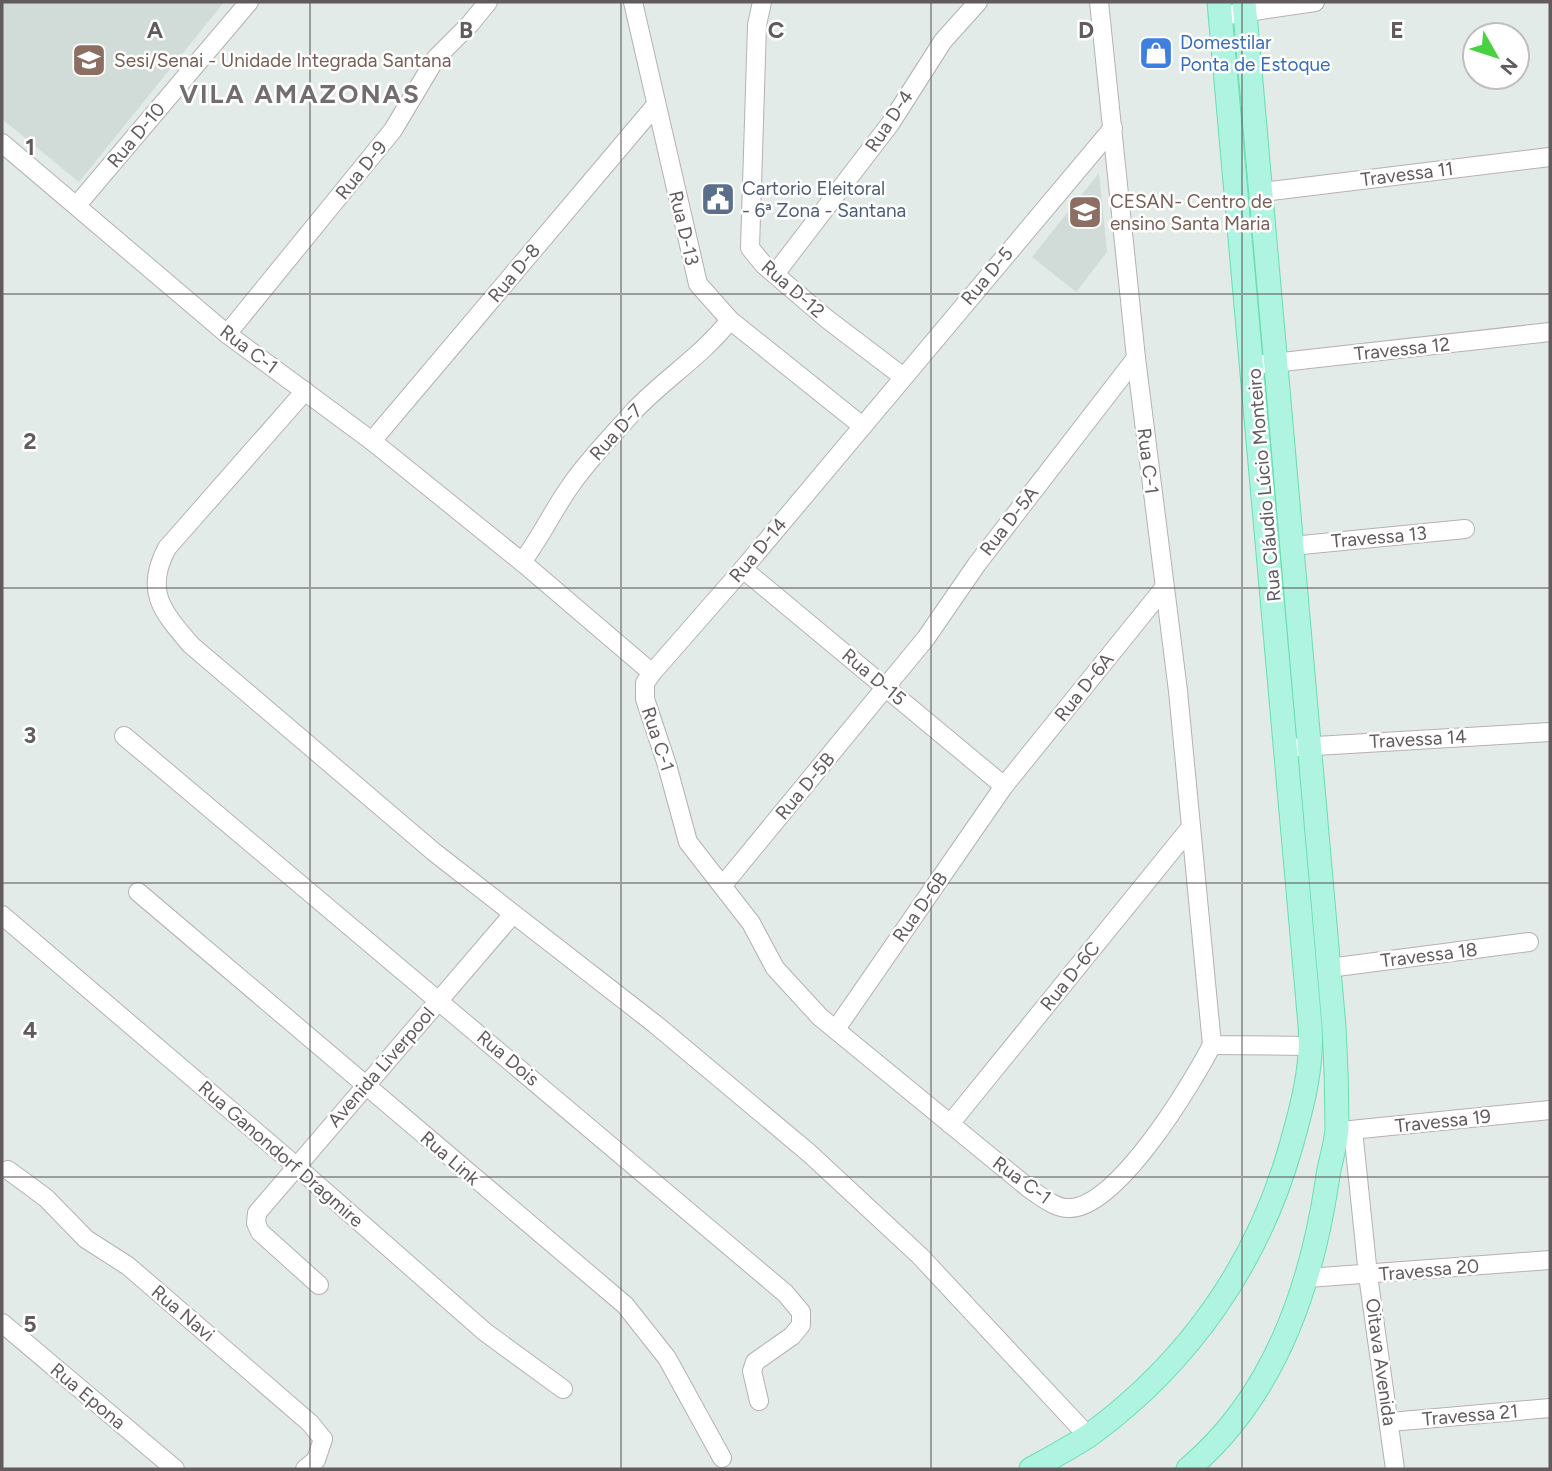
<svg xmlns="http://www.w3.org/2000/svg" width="1552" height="1471" font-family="Figtree,sans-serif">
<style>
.education{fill:#d1dbd7}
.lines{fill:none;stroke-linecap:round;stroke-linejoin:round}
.minor-casing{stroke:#b6b0b3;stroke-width:20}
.major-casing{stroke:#69deaf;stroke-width:25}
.minor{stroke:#fff;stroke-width:18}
.major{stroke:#aff4e0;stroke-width:23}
.grid{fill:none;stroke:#615b5e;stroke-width:2;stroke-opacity:0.55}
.labels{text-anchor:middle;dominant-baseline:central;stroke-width:5;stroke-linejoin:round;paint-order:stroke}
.shop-label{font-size:19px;fill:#366cbe;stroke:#fff;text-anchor:start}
.education-label{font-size:19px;fill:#785e54;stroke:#fff;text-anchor:start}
.street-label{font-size:19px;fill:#615b5e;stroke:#fff}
.service-label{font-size:19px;fill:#4e5e75;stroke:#fff;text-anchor:start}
.district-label{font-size:26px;font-weight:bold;letter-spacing:2px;fill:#736c70;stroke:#fff}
.grid-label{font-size:23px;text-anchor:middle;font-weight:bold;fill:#615b5e;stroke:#fff;stroke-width:5;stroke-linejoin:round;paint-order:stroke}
</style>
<rect width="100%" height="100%" fill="#e2ebe8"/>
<g class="education">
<polygon points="2,2 224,2 79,182 2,119"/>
<polygon points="1099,173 1107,252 1076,292 1032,257"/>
</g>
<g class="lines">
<g class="minor-casing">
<g id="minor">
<polyline points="633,2 698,284 730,320 861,425"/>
<polyline points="762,2 757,25 750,248 764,265 827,319 902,376"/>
<polyline points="1099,2 1136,358 1178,691 1212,1045 1311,1046"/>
<polyline points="1221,16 1315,2"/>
<path d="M2,143l225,191 145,107 150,121 130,111 -7,10v16l22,66 21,77 63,81 24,45 45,49 211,173c11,7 25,19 39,18 48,-1 121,-123 142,-163"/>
<polyline points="1263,192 1550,157"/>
<polyline points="77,205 249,2"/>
<polyline points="775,274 890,124 943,41 978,2"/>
<polyline points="227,334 393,130 436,58 470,24 488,2"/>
<polyline points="1264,364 1550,332"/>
<path d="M305,391l-138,157c-23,43 -5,63 24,97l243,207 221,172 154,129 111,103 168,180"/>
<polyline points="372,441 655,106"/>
<polyline points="1292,546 1465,529"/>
<path d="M522,562c19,-25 31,-52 49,-77 18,-26 41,-49 62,-73 31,-33 69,-56 97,-92"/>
<polyline points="743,569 1004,786"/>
<polyline points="652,673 743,569 1113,128"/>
<polyline points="124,736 785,1293 801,1312 801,1325 792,1336 755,1362 752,1371 759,1401"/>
<polyline points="1299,747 1550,732"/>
<polyline points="723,885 926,638 977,564 1136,358"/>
<polyline points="138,892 625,1305 667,1358 722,1458"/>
<polyline points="2,915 296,1166 485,1332 563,1389"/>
<polyline points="1329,968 1529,942"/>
<polyline points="836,1029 1004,786 1164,588"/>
<polyline points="950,1124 1191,827"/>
<polyline points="1353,1130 1368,1275 1395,1469"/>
<polyline points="1341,1131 1550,1110"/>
<polyline points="8,1170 46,1198 86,1239 128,1266 310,1423 323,1439 316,1460 305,1469"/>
<polyline points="1308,1278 1550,1260"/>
<polyline points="319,1285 260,1232 256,1223 257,1213 513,914"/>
<polyline points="2,1323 175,1469"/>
<polyline points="1390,1422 1550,1408"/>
</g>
</g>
<g class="major-casing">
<g id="major">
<path d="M1031,1469c20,-11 41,-22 60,-35 98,-72 167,-171 200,-288 11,-39 22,-79 19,-121l-91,-1023"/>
<path d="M1188,1469c86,-72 123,-180 139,-287 2,-18 9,-36 10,-53 0,-34 -1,-68 -3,-102l-90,-1025"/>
</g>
</g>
<use href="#minor" class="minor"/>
<use href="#major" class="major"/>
</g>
<path class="grid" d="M310,2v1467M621,2v1467M931,2v1467M1242,2v1467M2,294h1548M2,588h1548M2,883h1548M2,1177h1548"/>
<defs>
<g id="shop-square" transform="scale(1.75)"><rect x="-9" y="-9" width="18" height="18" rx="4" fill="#3f7fe0" stroke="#fff"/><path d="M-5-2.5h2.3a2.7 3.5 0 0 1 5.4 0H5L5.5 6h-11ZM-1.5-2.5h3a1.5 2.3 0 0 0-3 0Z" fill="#fff"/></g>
<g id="university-square" transform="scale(1.75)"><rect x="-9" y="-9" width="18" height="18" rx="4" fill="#8d6e63" stroke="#fff"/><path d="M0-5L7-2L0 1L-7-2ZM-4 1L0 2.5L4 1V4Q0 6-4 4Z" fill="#fff"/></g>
<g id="civic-square" transform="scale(1.75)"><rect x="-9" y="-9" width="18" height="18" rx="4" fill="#5c6f8a" stroke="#fff"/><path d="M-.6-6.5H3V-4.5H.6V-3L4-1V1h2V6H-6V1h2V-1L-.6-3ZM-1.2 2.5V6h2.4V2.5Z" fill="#fff"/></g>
<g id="school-square" transform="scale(1.75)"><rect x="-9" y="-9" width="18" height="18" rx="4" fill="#8d6e63" stroke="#fff"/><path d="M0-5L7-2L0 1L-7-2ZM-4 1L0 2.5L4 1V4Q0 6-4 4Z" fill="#fff"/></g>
</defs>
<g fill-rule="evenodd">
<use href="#shop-square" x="1156" y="53"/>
<use href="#university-square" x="89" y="60"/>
<use href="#civic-square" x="718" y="199"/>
<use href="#school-square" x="1085" y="212"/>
</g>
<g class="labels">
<g class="shop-label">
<text x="1180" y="42">Domestilar<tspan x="1180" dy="22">Ponta de Estoque</tspan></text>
</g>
<g class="education-label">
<text x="114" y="60">Sesi/Senai - Unidade Integrada Santana</text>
<text x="1110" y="201">CESAN- Centro de<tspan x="1110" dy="22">ensino Santa Maria</tspan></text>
</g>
<g class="street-label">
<text transform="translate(889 121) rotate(-56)">Rua D-4</text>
<text transform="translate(136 135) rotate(-50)">Rua D-10</text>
<text transform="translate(361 170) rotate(-51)">Rua D-9</text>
<text transform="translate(1407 174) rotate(-7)">Travessa 11</text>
<text transform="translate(684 228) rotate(77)">Rua D-13</text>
<text transform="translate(514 273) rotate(-50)">Rua D-8</text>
<text transform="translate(987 276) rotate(-50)">Rua D-5</text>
<text transform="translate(793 289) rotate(41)">Rua D-12</text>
<text transform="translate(249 349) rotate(37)">Rua C-1</text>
<text transform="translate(1402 349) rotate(-6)">Travessa 12</text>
<text transform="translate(616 432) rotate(-48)">Rua D-7</text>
<text transform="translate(1148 461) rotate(83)">Rua C-1</text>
<text transform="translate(1264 485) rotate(-95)">Rua Cláudio Lúcio Monteiro</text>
<text transform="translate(1009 521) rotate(-52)">Rua D-5A</text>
<text transform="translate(1379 537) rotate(-5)">Travessa 13</text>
<text transform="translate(758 550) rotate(-50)">Rua D-14</text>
<text transform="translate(874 677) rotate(40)">Rua D-15</text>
<text transform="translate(1084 687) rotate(-51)">Rua D-6A</text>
<text transform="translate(658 739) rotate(72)">Rua C-1</text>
<text transform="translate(1418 739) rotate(-3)">Travessa 14</text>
<text transform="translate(805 786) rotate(-50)">Rua D-5B</text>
<text transform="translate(920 907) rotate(-55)">Rua D-6B</text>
<text transform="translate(1429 955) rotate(-7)">Travessa 18</text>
<text transform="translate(1070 976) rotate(-51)">Rua D-6C</text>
<text transform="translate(508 1058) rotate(40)">Rua Dois</text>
<text transform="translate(381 1067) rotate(-49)">Avenida Liverpool</text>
<text transform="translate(1443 1121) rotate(-6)">Travessa 19</text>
<text transform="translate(281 1154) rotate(41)">Rua Ganondorf Dragmire</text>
<text transform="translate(450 1158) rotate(41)">Rua Link</text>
<text transform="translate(1022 1180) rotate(36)">Rua C-1</text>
<text transform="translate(1429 1270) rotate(-5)">Travessa 20</text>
<text transform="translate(183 1313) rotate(40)">Rua Navi</text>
<text transform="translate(1381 1362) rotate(82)">Oitava Avenida</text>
<text transform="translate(88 1396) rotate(40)">Rua Epona</text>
<text transform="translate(1470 1415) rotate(-5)">Travessa 21</text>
</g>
<g class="service-label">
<text x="742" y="188">Cartorio Eleitoral<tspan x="742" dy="22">- 6ª Zona - Santana</tspan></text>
</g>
<g class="district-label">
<text x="300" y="94">VILA AMAZONAS</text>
</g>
</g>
<g class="grid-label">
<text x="155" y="38">A</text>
<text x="466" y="38">B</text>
<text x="776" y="38">C</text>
<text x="1086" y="38">D</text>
<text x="1397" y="38">E</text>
<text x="30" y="155">1</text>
<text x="30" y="449">2</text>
<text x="30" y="743">3</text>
<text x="30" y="1038">4</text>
<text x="30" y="1332">5</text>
</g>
<rect width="1552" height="1471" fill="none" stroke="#615b5e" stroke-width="7"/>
<g transform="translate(1496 56) rotate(129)"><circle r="33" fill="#ffffff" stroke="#c0bdbf" stroke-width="2"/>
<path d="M0-5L12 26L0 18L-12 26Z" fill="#48d242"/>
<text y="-10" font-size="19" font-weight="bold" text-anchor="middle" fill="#615b5e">N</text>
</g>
</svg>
